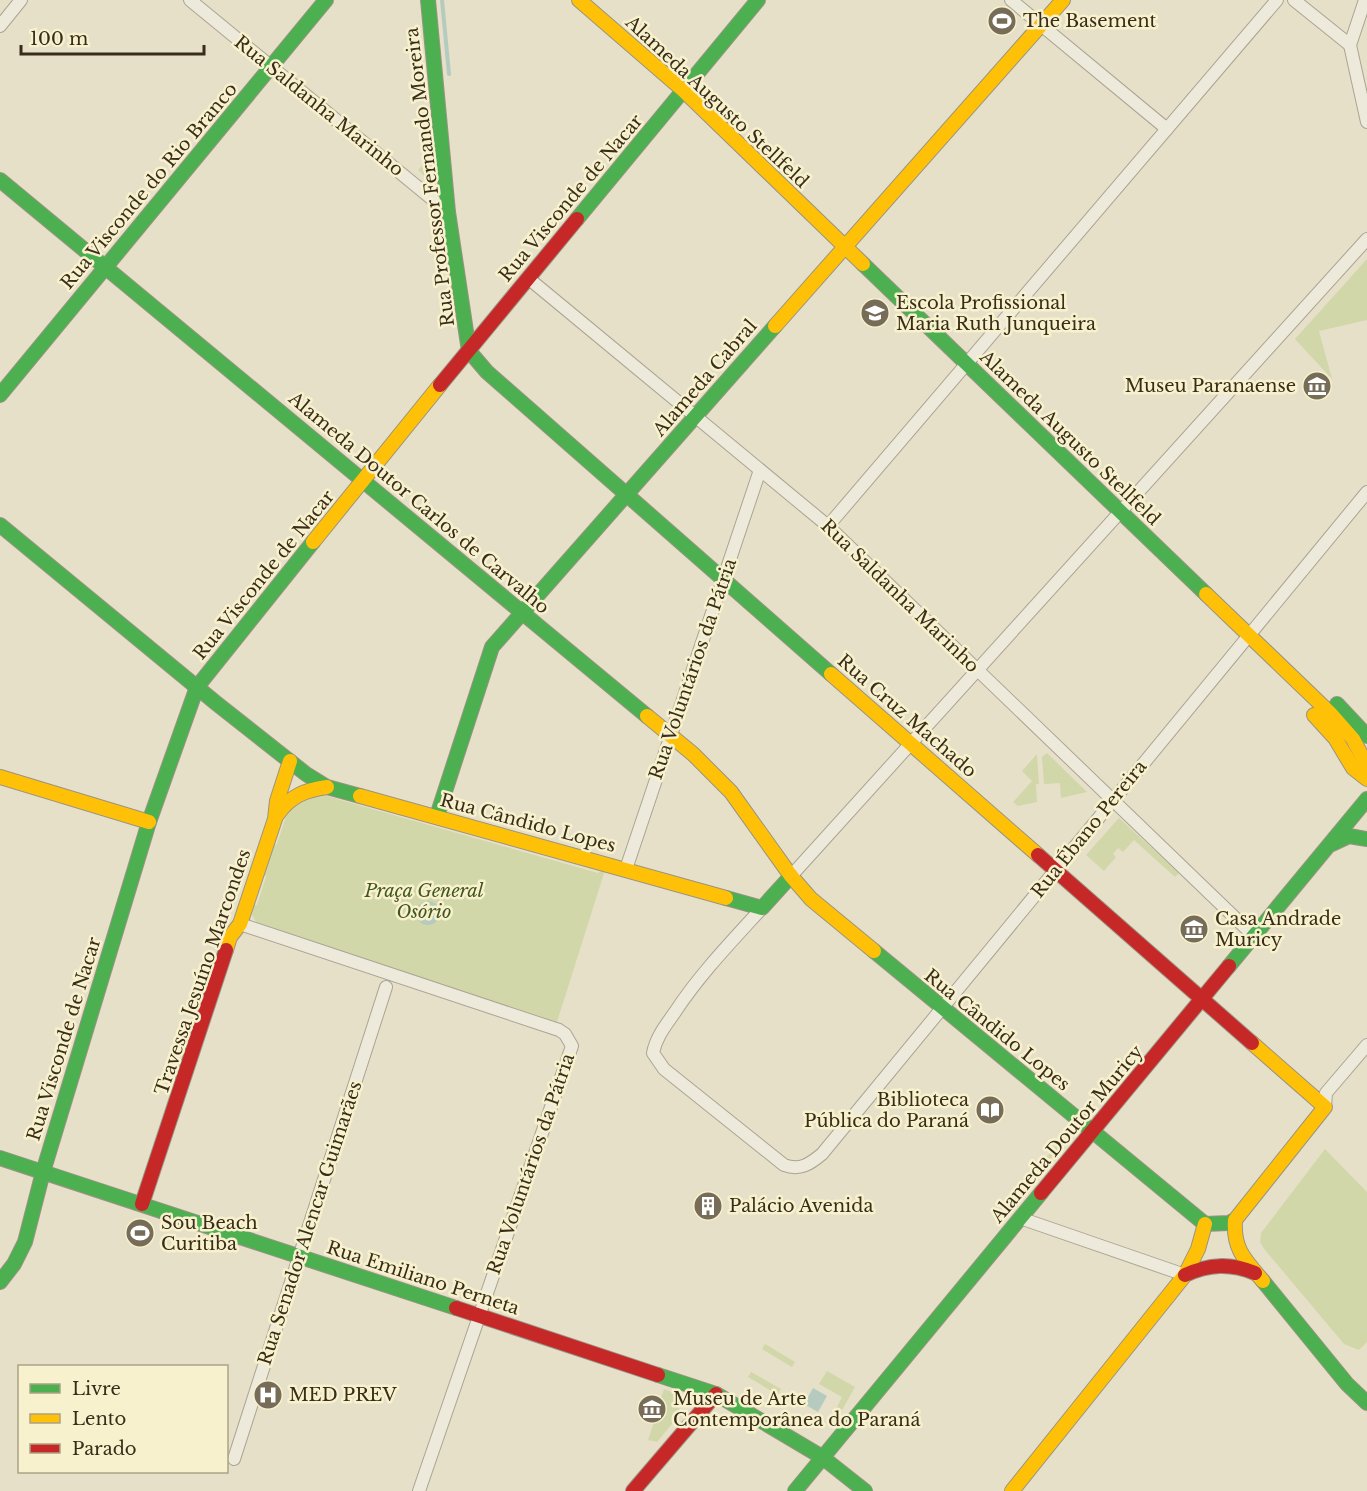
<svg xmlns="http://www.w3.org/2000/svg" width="1367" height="1491" font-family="'Libre Baskerville',serif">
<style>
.green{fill:#d2d7aa}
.water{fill:#b6cbc0}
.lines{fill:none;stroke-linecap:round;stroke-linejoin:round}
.stream{stroke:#b6cbc0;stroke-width:4}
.street-casing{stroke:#aaa493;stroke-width:14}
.fast-casing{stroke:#9a9383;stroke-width:16}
.slow-casing{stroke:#9a9383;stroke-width:16}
.jam-casing{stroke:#9a9383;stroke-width:16}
.street{stroke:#ede9db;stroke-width:12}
.fast{stroke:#4caf50;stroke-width:14}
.slow{stroke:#ffc107;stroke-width:14}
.jam{stroke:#c62828;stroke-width:14}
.labels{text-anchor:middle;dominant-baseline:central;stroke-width:5;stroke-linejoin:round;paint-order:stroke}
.poi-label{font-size:18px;fill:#392d1a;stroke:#f8f1cd;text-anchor:start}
.street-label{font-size:18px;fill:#392d1a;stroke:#f8f1cd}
.park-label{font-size:18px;font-style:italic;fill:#42571f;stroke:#f8f1cd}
</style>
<rect width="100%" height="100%" fill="#e6e0c9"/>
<g class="green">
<polygon points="433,154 436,187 418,170"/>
<polygon points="1367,259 1367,320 1319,331 1332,379 1295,339"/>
<polygon points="1047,753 1087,792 1061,798 1060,783 1044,784 1042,757"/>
<polygon points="1037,754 1039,784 1036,784 1037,802 1018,806 1013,802 1032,781 1022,771"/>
<polygon points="316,793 598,873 606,867 557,1022 428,979 426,983 371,964 370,960 333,949 331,950 258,925 252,915 254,905 257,905 266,877 264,873 273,846 277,844 287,813 285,809"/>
<polygon points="1119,818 1179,873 1175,877 1134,840 1123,852 1118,848 1113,854 1116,857 1104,871 1086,855"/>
<polygon points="1056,1146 1060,1149 1032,1183 1028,1179"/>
<polygon points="1325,1149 1367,1192 1367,1342 1359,1350 1344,1344 1265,1250 1260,1242 1261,1233"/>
<polygon points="765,1344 795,1362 792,1367 762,1349"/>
<polygon points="827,1371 855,1387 842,1410 837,1407 842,1397 819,1384"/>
<polygon points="751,1372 781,1389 778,1395 748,1377"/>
<polygon points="664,1389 672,1392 681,1413 657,1442 648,1440 654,1422 657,1423 664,1403 660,1401"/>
</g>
<g class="water">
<circle cx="428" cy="913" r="12"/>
<polygon points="813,1388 827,1396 818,1412 804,1404"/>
</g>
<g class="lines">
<polyline class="stream" points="442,0 449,74"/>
<g class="street-casing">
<g id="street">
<polyline points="190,0 448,212"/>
<polyline points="1011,0 1167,129"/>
<polyline points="1294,0 1350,45"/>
<polyline points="1365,0 1350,45 1367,122"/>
<polyline points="0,26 21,0"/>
<polyline points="528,278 828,526 1254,936"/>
<polyline points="828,526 1277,0"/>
<polyline points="626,869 760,470"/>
<polyline points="791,876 1367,239"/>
<path d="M762,908c-30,33 -62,66 -87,104 -9,13 -19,25 -22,41l11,16 120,96c16,6 26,-1 38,-11l545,-662"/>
<polyline points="240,924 559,1030 565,1034 572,1046 419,1491"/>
<polyline points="1325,1107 1326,1093 1367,1045"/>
<polyline points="1020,1218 1185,1275"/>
<polyline points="234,1459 386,987"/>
</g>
</g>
<g class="fast-casing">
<g id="fast">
<polyline points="428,0 448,212 469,351"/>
<polyline points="0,180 647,716"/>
<polyline points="577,219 758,0"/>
<polyline points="863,264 1206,594"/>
<polyline points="469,351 487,372 831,674"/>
<polyline points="0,395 326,0"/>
<polyline points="0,525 216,703 306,774 327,787 360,796"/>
<polyline points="1337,704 1367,736"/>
<polyline points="437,816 492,647 775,326"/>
<polyline points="1332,844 1349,836 1367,839"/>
<polyline points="726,898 762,908 791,876"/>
<polyline points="874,951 1205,1224 1229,1223 1235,1220"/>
<polyline points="1229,966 1367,799"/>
<polyline points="0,1158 456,1308"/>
<polyline points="1263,1281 1347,1384 1367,1403"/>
<polyline points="0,1282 14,1264 25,1242 43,1172 149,822 197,687 313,542"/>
<polyline points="658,1375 716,1394 822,1457 865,1491"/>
<polyline points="795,1491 1041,1193"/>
</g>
</g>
<g class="slow-casing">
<g id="slow">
<polyline points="579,0 683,90 863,264"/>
<polyline points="775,326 1063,0"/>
<polyline points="313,542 440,385"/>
<polyline points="1206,594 1331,714 1353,739 1366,764"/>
<polyline points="831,674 1038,855"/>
<polyline points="1314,715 1335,738 1353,768 1367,779"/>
<polyline points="647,716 693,754 731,792 791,876 811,899 874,951"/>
<polyline points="0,777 149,822"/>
<polyline points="360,796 726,898"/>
<path d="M277,815c13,-19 28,-25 50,-28"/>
<polyline points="226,950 230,937 240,924 275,819 277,801 290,761"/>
<path d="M1252,1043l73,64 -90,113c-2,29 10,40 28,61"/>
<polyline points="1012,1491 1185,1275 1198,1249 1205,1224"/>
</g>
</g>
<g class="jam-casing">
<g id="jam">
<polyline points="440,385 577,219"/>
<polyline points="1038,855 1252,1043"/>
<polyline points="1041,1193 1229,966"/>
<polyline points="142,1204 226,950"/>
<path d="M1185,1275c24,-11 45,-12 70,-2"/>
<polyline points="456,1308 658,1375"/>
<polyline points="633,1491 716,1394"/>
</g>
</g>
<use href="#street" class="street"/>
<use href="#fast" class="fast"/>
<use href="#slow" class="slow"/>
<use href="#jam" class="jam"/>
</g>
<defs>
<g id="stadium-disc" transform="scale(1.5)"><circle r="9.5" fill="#766c57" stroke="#f8f1cd"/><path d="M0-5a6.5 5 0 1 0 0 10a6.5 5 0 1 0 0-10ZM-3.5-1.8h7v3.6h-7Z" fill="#fff"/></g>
<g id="university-disc" transform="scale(1.5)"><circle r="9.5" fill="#766c57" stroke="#f8f1cd"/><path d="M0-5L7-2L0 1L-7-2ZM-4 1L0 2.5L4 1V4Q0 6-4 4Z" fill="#fff"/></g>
<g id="museum-disc" transform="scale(1.5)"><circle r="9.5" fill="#766c57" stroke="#f8f1cd"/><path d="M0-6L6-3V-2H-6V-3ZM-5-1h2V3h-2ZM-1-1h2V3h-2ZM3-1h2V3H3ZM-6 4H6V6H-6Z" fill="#fff"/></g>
<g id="library-disc" transform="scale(1.5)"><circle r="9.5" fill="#766c57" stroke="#f8f1cd"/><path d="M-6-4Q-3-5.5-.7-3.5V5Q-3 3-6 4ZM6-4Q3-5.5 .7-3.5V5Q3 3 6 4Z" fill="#fff"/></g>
<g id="building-disc" transform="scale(1.5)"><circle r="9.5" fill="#766c57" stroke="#f8f1cd"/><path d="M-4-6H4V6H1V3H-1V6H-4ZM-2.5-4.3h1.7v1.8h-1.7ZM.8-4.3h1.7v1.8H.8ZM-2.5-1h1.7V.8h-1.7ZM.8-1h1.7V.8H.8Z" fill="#fff"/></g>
<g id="hospital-disc" transform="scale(1.5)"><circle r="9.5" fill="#766c57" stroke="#f8f1cd"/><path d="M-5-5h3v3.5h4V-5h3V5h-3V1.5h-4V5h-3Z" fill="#fff"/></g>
</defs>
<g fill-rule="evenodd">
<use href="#stadium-disc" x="1002" y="21"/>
<use href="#university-disc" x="875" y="313"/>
<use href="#museum-disc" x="1317" y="386"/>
<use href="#museum-disc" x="1194" y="929"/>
<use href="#library-disc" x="990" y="1110"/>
<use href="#building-disc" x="708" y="1206"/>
<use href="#stadium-disc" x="140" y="1233"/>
<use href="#hospital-disc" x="268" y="1395"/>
<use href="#museum-disc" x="652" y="1409"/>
</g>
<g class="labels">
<g class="poi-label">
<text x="1023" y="21">The Basement</text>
<text x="896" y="303">Escola Profissional<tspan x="896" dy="21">Maria Ruth Junqueira</tspan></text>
<text x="1296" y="386" text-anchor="end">Museu Paranaense</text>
<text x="1215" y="919">Casa Andrade<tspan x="1215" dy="21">Muricy</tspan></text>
<text x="969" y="1100" text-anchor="end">Biblioteca<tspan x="969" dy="21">Pública do Paraná</tspan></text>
<text x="729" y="1206">Palácio Avenida</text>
<text x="161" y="1223">Sou Beach<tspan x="161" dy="21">Curitiba</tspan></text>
<text x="289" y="1395">MED PREV</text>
<text x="673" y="1399">Museu de Arte<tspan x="673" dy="21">Contemporânea do Paraná</tspan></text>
</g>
<g class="street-label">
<text transform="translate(717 102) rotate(43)">Alameda Augusto Stellfeld</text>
<text transform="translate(319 106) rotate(39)">Rua Saldanha Marinho</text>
<text transform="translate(430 177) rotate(-97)">Rua Professor Fernando Moreira</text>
<text transform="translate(149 186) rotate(-50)">Rua Visconde do Rio Branco</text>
<text transform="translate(571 198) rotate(-50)">Rua Visconde de Nacar</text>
<text transform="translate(705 378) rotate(-49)">Alameda Cabral</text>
<text transform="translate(1070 438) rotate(44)">Alameda Augusto Stellfeld</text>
<text transform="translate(419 503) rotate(40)">Alameda Doutor Carlos de Carvalho</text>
<text transform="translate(264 575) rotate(-51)">Rua Visconde de Nacar</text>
<text transform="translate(900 596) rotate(44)">Rua Saldanha Marinho</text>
<text transform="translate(693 669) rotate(-71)">Rua Voluntários da Pátria</text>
<text transform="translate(907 716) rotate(41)">Rua Cruz Machado</text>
<text transform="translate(528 823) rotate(15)">Rua Cândido Lopes</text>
<text transform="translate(1089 829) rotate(-51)">Rua Ébano Pereira</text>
<text transform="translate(203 972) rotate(-71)">Travessa Jesuíno Marcondes</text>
<text transform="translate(997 1030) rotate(39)">Rua Cândido Lopes</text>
<text transform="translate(64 1039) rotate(-73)">Rua Visconde de Nacar</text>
<text transform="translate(1067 1134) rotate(-50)">Alameda Doutor Muricy</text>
<text transform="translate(531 1164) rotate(-71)">Rua Voluntários da Pátria</text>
<text transform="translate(310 1223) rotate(-72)">Rua Senador Alencar Guimarães</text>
<text transform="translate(423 1278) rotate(18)">Rua Emiliano Perneta</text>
</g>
<g class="park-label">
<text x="424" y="891">Praça General<tspan x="424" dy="21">Osório</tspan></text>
</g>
</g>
<rect x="18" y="1365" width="210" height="108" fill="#f8f1cd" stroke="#aca385" stroke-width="1.5"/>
<rect x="30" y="1384" width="30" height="9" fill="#4caf50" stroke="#aca385" stroke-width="1.5"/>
<text x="72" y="1395" font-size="18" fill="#392d1a">Livre</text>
<rect x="30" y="1414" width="30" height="9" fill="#ffc107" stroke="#aca385" stroke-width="1.5"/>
<text x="72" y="1425" font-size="18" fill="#392d1a">Lento</text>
<rect x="30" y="1444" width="30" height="9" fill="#c62828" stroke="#aca385" stroke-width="1.5"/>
<text x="72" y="1455" font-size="18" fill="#392d1a">Parado</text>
<path d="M21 45v9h183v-9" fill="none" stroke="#392d1a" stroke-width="3"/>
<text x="30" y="45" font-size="18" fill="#392d1a" stroke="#f8f1cd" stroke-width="4.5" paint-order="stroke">100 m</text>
</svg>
